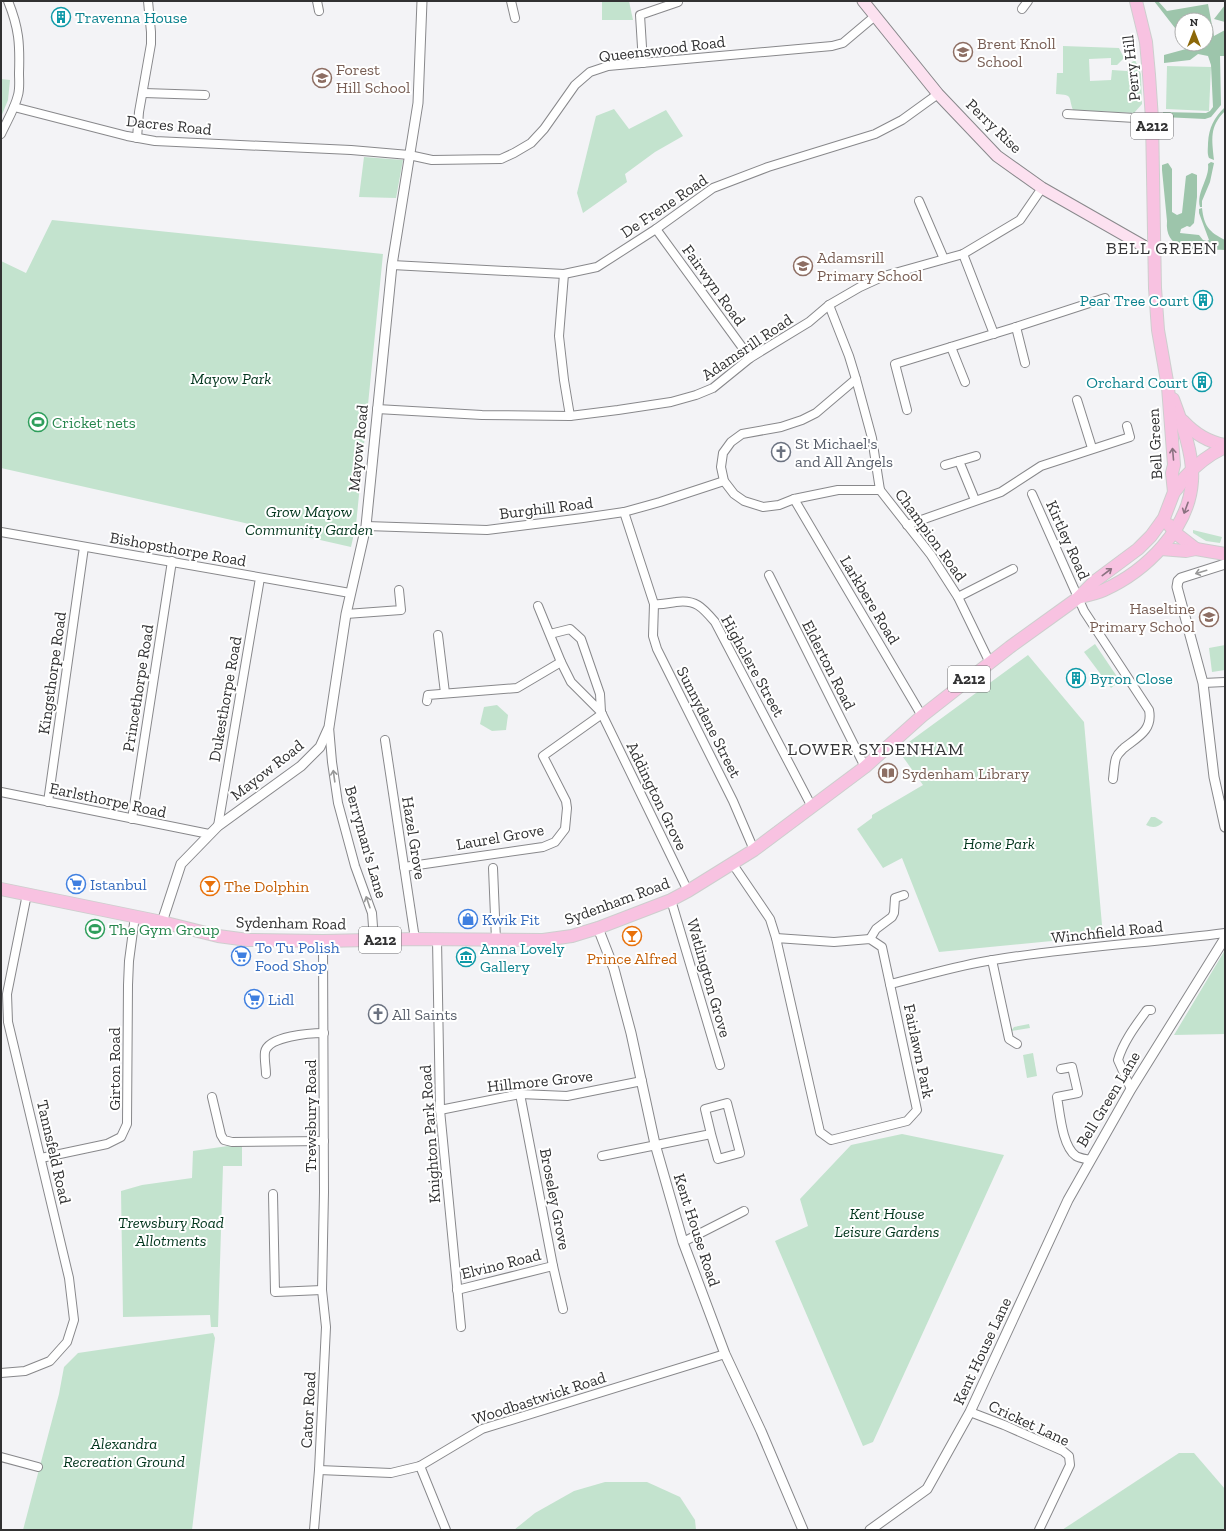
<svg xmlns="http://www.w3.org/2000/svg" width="1226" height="1531" font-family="'Zilla Slab',serif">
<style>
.green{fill:#c3e3ce}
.forest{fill:#9dc5ab}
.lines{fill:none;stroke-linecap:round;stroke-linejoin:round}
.minor-casing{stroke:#88888b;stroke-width:10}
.tertiary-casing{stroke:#88888b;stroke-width:11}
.secondary-casing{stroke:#88888b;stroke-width:13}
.primary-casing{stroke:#cecece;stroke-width:14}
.minor{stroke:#fff;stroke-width:8}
.tertiary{stroke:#fff;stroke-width:9}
.secondary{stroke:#fce1f0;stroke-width:11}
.primary{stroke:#f8c2e1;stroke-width:12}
.oneway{stroke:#8b7281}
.oneway2{stroke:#989898}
.labels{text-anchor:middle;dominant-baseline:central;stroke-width:4;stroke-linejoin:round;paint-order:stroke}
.shield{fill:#fff;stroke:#6f6f70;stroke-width:1}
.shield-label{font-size:15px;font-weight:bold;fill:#313132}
.culture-label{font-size:16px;fill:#0d838f;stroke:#fff;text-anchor:start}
.education-label{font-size:16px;fill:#785e54;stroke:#fff;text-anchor:start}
.street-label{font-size:16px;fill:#313132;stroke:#fff}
.park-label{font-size:16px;font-style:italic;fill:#00351c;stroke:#fff}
.leisure-label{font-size:16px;fill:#27864d;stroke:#fff;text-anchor:start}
.worship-label{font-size:16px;fill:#5b616d;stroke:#fff;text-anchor:start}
.shop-label{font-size:16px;fill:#366cbe;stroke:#fff;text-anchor:start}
.food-label{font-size:16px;fill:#c56008;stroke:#fff;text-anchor:start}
.quarter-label{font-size:18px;letter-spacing:1px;fill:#373739;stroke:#fff}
</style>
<rect width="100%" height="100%" fill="#f3f3f6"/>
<g class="green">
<polygon points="602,1 629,1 633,20 602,20"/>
<path d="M1063,46l56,2 5,10 -7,7h-6v-7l-22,1 1,22 21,-1 1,-10 15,1 2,-7 6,-4 6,14 1,30 -8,9 -61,-3c-5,-13 1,-15 -17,-16l1,-21h6z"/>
<polygon points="1167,66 1211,67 1209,111 1166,109"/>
<polygon points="1,79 10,80 8,100 1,117"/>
<polygon points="614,109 629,129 666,110 683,136 655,152 625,174 627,182 583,213 577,193 596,116"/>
<polygon points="364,157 403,160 396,198 359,197"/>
<polygon points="52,220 383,254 356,525 351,547 1,468 1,261 26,273"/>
<polygon points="1193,530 1222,537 1220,543 1206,541 1193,533"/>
<polygon points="1095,644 1120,681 1111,688 1084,652"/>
<polygon points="1225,645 1225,670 1212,672 1209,648"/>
<polygon points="1028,655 1084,722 1103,936 939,952 902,858 883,868 857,829 872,818 872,815 923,785 898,750"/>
<polygon points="497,705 508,715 506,730 492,731 480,724 484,707"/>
<path d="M1151,817h4l8,5c-5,6 -11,6 -17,3z"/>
<polygon points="1225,950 1225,1034 1174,1035"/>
<polygon points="1029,1024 1030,1028 1011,1031 1014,1027"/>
<polygon points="1033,1053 1037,1076 1027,1078 1023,1055"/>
<polygon points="902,1134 1004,1155 873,1442 863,1446 775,1241 808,1226 800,1199 851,1145"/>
<polygon points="242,1144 242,1166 223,1166 218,1327 211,1327 210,1315 123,1317 121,1191 142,1185 192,1178 193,1151"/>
<polygon points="213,1333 215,1338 192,1530 23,1530 59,1394 64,1367 78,1353"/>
<polygon points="1179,1453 1194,1453 1225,1489 1225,1530 1062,1530"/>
<polygon points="605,1482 647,1482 680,1497 695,1520 696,1530 514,1530 535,1513 574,1491"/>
</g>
<g class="forest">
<polygon points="1154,1 1158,1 1167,11 1208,4 1214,36 1225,30 1225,56 1220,56 1221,105 1211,117 1205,119 1163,117 1163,112 1206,113 1210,111 1213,107 1211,65 1208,56 1198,54 1190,60 1164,63 1164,55 1186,49 1186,44 1206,44 1206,20 1182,20 1182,37"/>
<polygon points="1225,5 1225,22 1214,19"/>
<path d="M1225,107v4c-16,16 -13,28 -11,49l-5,-2c-2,-5 -1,-9 -1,-15 1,-16 6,-25 17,-36z"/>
<path d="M1211,162l3,1 -4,19 -8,19v6h-2c-4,-15 10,-29 8,-43z"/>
<path d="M1168,163l4,6v43l5,3 5,-2 4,-37 6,-3 5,2v22l-3,26 -4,4 -3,-1 -6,3 -1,4 19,2 4,5 4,1 2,-1 -10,-27v-4l3,-1c2,18 7,24 23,32v10c-23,-1 -61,5 -58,-29l-5,-51v-5z"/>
</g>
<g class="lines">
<g class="minor-casing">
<g id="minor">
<polyline points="317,1 319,11"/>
<polyline points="511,1 515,18"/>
<polyline points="1022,9 1028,1"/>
<polyline points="643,63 640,15 678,2"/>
<polyline points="144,93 205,95"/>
<polyline points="14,107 127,136 155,141 351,150 409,155 432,160 501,159 514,153 531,143 544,129 575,85 590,72 608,66 832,46 843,43 875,16"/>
<polyline points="1067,114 1152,119"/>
<path d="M1,134c6,-13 14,-26 17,-39 2,-7 1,-15 1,-22 1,-29 0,-45 -11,-72"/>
<polyline points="137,138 139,112 151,44 151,32 148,1"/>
<polyline points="919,201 944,259"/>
<polyline points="656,229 750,358"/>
<polyline points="963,254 994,334"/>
<polyline points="392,265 564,274 597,267 656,229 713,188 768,167 875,134 902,120 938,94"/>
<polyline points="564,274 559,336 564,380 570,416"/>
<polyline points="829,305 849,356 856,379 872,438 880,490 931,555 958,597 990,663"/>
<polyline points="1016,327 1025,363"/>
<polyline points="951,347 965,382"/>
<polyline points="856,379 816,413 802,420 781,427 742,434 731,442 723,453 721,467 724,481 734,494 744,501 763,507 779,505 794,499 838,490 880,490"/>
<polyline points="1077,400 1092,448"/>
<polyline points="377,409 482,415 570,416 618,410 671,402 696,395 713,388 750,358 809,322 829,305 860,287 884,276 963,254 1020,220 1042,188"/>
<polyline points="907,410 895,364 1016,327 1105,298"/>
<polyline points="945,465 959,461"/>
<path d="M1032,494l52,117 65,99c4,20 -11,27 -25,38 -3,3 -6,5 -8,10 -2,6 -2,14 -3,21"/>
<polyline points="794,499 922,716"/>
<polyline points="975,500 959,461 976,456"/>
<path d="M624,512l30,92c8,1 14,-1 22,-2 20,-3 27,6 39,20l97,185"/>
<polyline points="907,525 1001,492 1041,466 1130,437 1127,426"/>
<polyline points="366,526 487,530 583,518 624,512 660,502 724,481"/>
<polyline points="1,532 350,593"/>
<polyline points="769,575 865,767"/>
<polyline points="958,597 1013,569"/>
<polyline points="654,604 653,636 657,649 733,801 754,850"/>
<polyline points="538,606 561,662 571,682 601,712 600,694 581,639 570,629 550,634"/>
<polyline points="346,614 401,610 399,590"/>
<polyline points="438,635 445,693"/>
<polyline points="1203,683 1225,682"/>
<polyline points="427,701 428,695 517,688 561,662"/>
<polyline points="601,712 688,891"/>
<polyline points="329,727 332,762 338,803 355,866 372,913 374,940"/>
<polyline points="385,740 415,939"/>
<polyline points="1,792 209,834"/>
<polyline points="48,802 84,547"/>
<polyline points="132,819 172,561"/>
<polyline points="218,826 260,578"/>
<polyline points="732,863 770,919 776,938"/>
<polyline points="404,867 543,847 555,842 565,829 567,808 566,801 543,756 602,714"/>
<polyline points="493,868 496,940"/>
<polyline points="671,900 720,1065"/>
<polygon points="776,938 834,942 870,939 882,947 917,1110 907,1121 831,1140 820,1132"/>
<polyline points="437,939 440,1110 461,1327"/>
<polyline points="870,939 876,929 892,917 894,913 895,898 904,895"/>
<polyline points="992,960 1009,1039 1017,1044"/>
<path d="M890,984c34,-8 69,-19 103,-24 77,-13 155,-17 232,-27"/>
<path d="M1061,1069l11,-2 6,26 -21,4c3,16 5,49 19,59 3,2 10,3 14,4"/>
<path d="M266,1074c0,-7 -2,-15 -1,-22 3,-16 46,-19 59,-19"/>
<path d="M1131,1089l-13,-29c5,-18 18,-35 29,-50h4"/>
<polyline points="520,1094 553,1266 563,1309"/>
<polyline points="212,1097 221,1135 224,1140 232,1142 324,1141"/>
<polyline points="440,1110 520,1094 567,1096 642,1081"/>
<polyline points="602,1156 711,1134 718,1159 740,1153 727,1103 705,1109 711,1134"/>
<polyline points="41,1158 107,1144 121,1137 127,1124 128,985 129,961 135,916"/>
<polyline points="273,1194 275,1292 322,1290"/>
<polyline points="683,1242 744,1211"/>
<polyline points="457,1290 553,1266"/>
<polyline points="1,1373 25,1371 50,1361 67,1342 74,1320 69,1278 8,1022 7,994 27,894"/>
<polyline points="970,1412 1004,1425 1063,1451 1069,1456 1070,1465 1039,1530"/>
<polyline points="1,1457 38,1467"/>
<polyline points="420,1466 446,1530"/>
<polyline points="319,1470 391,1473 420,1466 482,1429 725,1354"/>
<polyline points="314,1530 319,1470 326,1327 322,1290 324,1192 323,941"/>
</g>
</g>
<g class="tertiary-casing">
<g id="tertiary">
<polyline points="1225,564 1181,578 1178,581 1177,587 1203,683 1214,777 1225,827"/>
<polyline points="162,922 181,864 218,826 301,766 320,747 329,727 346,614 366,526 392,265 418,103 422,1"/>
<polyline points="598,928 614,969 631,1033 655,1144 683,1242 725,1354 761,1431 803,1530"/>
<polyline points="870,1530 927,1489 970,1412 1068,1200 1131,1089 1225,938"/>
</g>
</g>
<g class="secondary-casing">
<polyline id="secondary" points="863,1 938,94 997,156 1042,188 1154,252"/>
</g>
<g class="primary-casing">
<g id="primary">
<path d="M1183,421c12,13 25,21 42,24"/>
<path d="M1174,492c5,-4 7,-10 11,-15 11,-12 25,-23 40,-30"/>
<polyline points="1169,525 1178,535 1196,549"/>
<polyline points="1161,549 1186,551 1196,549 1225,554"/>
<path d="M1081,597c8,-2 16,-4 23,-7 42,-19 85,-61 88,-109 2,-25 -10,-58 -19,-82"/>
<polyline points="1,889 162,922 218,936 248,940 323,941 415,939 543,940 572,936 598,928 671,900 688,891 754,850 865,767 922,716 1010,647 1078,598 1095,581 1138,549 1151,536 1159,525 1164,518 1174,492 1172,473 1174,465 1168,387 1158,330 1155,288 1152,119 1149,75 1146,42 1136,1"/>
</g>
</g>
<use href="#minor" class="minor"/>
<use href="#tertiary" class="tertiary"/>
<use href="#secondary" class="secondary"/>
<use href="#primary" class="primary"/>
</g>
<defs><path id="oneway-shaft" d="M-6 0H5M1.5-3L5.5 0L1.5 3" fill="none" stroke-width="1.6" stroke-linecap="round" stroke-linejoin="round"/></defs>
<g class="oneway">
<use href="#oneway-shaft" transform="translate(1173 454) rotate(-95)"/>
<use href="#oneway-shaft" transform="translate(1186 508) rotate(110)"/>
<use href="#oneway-shaft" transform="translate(1107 572) rotate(-37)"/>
</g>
<g class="oneway2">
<use href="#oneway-shaft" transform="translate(1201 572) rotate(163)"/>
<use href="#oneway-shaft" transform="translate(334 776) rotate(-98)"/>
<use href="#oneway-shaft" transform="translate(368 902) rotate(-109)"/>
</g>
<defs>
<g id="building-ring" transform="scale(1)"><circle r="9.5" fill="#fff" stroke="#0f9aa8" stroke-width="1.5"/><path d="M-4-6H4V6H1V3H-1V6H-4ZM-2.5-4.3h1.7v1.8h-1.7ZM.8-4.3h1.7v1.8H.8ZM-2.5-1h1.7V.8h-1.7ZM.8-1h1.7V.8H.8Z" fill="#0f9aa8"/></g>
<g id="school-ring" transform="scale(1)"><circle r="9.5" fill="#fff" stroke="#8d6e63" stroke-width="1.5"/><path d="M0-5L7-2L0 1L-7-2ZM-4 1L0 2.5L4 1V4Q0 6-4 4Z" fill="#8d6e63"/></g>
<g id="stadium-ring" transform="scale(1)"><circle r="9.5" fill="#fff" stroke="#2e9e5b" stroke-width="1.5"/><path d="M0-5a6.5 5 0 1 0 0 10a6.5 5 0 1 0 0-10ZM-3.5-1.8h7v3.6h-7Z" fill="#2e9e5b"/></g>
<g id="church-ring" transform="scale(1)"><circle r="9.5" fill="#fff" stroke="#6b7280" stroke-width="1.5"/><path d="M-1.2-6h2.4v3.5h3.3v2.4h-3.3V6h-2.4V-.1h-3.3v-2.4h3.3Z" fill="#6b7280"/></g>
<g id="library-ring" transform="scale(1)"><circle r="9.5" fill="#fff" stroke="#8d6e63" stroke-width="1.5"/><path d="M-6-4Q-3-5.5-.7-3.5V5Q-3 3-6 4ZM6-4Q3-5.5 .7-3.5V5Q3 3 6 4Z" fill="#8d6e63"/></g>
<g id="supermarket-ring" transform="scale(1)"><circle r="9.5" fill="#fff" stroke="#3f7fe0" stroke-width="1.5"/><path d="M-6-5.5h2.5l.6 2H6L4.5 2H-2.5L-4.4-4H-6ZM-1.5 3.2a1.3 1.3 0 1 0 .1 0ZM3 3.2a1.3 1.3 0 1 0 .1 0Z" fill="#3f7fe0"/></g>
<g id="bar-ring" transform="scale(1)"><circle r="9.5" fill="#fff" stroke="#e8710a" stroke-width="1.5"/><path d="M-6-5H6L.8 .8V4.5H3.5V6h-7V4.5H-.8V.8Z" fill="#e8710a"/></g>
<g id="shop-ring" transform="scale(1)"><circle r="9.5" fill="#fff" stroke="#3f7fe0" stroke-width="1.5"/><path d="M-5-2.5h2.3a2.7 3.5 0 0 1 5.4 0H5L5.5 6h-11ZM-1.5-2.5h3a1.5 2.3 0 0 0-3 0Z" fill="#3f7fe0"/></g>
<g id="museum-ring" transform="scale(1)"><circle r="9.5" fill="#fff" stroke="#0f9aa8" stroke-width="1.5"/><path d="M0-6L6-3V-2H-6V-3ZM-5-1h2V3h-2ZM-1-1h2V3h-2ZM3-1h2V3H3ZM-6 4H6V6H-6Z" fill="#0f9aa8"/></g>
</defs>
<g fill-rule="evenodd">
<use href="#building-ring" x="61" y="17"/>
<use href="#school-ring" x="963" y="52"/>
<use href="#school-ring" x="322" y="78"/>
<use href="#school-ring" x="803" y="266"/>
<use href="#building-ring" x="1203" y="300"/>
<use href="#building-ring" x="1202" y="382"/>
<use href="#stadium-ring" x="38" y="422"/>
<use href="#church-ring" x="781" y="452"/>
<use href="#school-ring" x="1209" y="617"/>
<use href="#building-ring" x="1076" y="678"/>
<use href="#library-ring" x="888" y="773"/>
<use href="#supermarket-ring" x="76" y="884"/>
<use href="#bar-ring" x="210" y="886"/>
<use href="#shop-ring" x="468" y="919"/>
<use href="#stadium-ring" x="95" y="929"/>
<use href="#bar-ring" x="632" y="936"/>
<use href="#supermarket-ring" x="241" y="956"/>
<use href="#museum-ring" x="466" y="957"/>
<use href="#supermarket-ring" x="254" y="999"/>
<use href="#church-ring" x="378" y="1014"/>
</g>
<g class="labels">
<g class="shield">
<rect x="1131" y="113" width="42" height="26" rx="3"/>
<rect x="948" y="666" width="42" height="26" rx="3"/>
<rect x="359" y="927" width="42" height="26" rx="3"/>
</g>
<g class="shield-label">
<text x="1152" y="126">A212</text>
<text x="969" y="679">A212</text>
<text x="380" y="940">A212</text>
</g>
<g class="culture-label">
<text x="75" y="17">Travenna House</text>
<text x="1189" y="300" text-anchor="end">Pear Tree Court</text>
<text x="1188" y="382" text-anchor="end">Orchard Court</text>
<text x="1090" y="678">Byron Close</text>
<text x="480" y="948">Anna Lovely<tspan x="480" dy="18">Gallery</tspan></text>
</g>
<g class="education-label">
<text x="977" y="43">Brent Knoll<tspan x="977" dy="18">School</tspan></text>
<text x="336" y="69">Forest<tspan x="336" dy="18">Hill School</tspan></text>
<text x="817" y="257">Adamsrill<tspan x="817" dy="18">Primary School</tspan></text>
<text x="1195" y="608" text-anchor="end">Haseltine<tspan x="1195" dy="18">Primary School</tspan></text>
<text x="902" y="773">Sydenham Library</text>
</g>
<g class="street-label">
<text transform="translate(662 49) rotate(-7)">Queenswood Road</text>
<text transform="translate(1131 68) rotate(-96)">Perry Hill</text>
<text transform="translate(169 125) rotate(6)">Dacres Road</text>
<text transform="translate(994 126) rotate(44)">Perry Rise</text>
<text transform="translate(664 206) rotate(-34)">De Frene Road</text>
<text transform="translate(714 285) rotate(54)">Fairwyn Road</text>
<text transform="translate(747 347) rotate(-34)">Adamsrill Road</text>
<text transform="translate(1155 444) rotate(-93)">Bell Green</text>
<text transform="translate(358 448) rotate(-84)">Mayow Road</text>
<text transform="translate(546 508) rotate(-7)">Burghill Road</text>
<text transform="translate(931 535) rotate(54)">Champion Road</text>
<text transform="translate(1068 540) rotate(66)">Kirtley Road</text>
<text transform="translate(178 549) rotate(10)">Bishopsthorpe Road</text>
<text transform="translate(870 600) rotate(59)">Larkbere Road</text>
<text transform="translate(829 665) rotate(63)">Elderton Road</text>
<text transform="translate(753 666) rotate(61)">Highclere Street</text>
<text transform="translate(52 673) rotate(-82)">Kingsthorpe Road</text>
<text transform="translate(138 688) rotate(-81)">Princethorpe Road</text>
<text transform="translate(225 699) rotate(-80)">Dukesthorpe Road</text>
<text transform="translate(709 722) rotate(63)">Sunnydene Street</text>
<text transform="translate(267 770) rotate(-38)">Mayow Road</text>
<text transform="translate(657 796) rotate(64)">Addington Grove</text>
<text transform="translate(108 800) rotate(12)">Earlsthorpe Road</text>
<text transform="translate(500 837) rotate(-10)">Laurel Grove</text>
<text transform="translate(414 838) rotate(81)">Hazel Grove</text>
<text transform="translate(366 842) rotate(74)">Berryman's Lane</text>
<text transform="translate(617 901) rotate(-20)">Sydenham Road</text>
<text transform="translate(291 923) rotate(1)">Sydenham Road</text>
<text transform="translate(1107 932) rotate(-6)">Winchfield Road</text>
<text transform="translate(709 978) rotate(74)">Watlington Grove</text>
<text transform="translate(919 1051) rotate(78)">Fairlawn Park</text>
<text transform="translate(114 1069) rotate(-90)">Girton Road</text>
<text transform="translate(540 1081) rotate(-6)">Hillmore Grove</text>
<text transform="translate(1108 1099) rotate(-59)">Bell Green Lane</text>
<text transform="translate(310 1116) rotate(-90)">Trewsbury Road</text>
<text transform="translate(430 1134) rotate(-94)">Knighton Park Road</text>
<text transform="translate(54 1152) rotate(77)">Tannsfeld Road</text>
<text transform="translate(555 1199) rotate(79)">Broseley Grove</text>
<text transform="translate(697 1230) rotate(72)">Kent House Road</text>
<text transform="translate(501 1264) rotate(-14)">Elvino Road</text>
<text transform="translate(982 1351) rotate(-65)">Kent House Lane</text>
<text transform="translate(539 1398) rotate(-18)">Woodbastwick Road</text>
<text transform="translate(308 1410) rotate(-87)">Cator Road</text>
<text transform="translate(1029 1423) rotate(25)">Cricket Lane</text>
</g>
<g class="park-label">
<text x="231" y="378">Mayow Park</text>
<text x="309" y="511">Grow Mayow<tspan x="309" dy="18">Community Garden</tspan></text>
<text x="999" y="843">Home Park</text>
<text x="887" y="1213">Kent House<tspan x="887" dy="18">Leisure Gardens</tspan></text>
<text x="171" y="1222">Trewsbury Road<tspan x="171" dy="18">Allotments</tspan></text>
<text x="124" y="1443">Alexandra<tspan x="124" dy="18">Recreation Ground</tspan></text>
</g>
<g class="leisure-label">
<text x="52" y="422">Cricket nets</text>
<text x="109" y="929">The Gym Group</text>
</g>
<g class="worship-label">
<text x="795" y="443">St Michael's<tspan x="795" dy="18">and All Angels</tspan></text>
<text x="392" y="1014">All Saints</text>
</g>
<g class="shop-label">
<text x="90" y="884">Istanbul</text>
<text x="482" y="919">Kwik Fit</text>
<text x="255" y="947">To Tu Polish<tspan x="255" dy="18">Food Shop</tspan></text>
<text x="268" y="999">Lidl</text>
</g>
<g class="food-label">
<text x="224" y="886">The Dolphin</text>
<text x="632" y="958" text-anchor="middle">Prince Alfred</text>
</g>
<g class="quarter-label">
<text x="1162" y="248">BELL GREEN</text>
<text x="876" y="749">LOWER SYDENHAM</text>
</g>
</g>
<rect width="1226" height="1531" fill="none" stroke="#313132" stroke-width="4"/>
<g transform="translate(1194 32)"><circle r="19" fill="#ffffff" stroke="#adadad"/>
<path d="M0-3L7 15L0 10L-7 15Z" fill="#8c6809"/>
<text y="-6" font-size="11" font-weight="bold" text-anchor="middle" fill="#313132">N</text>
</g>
</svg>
